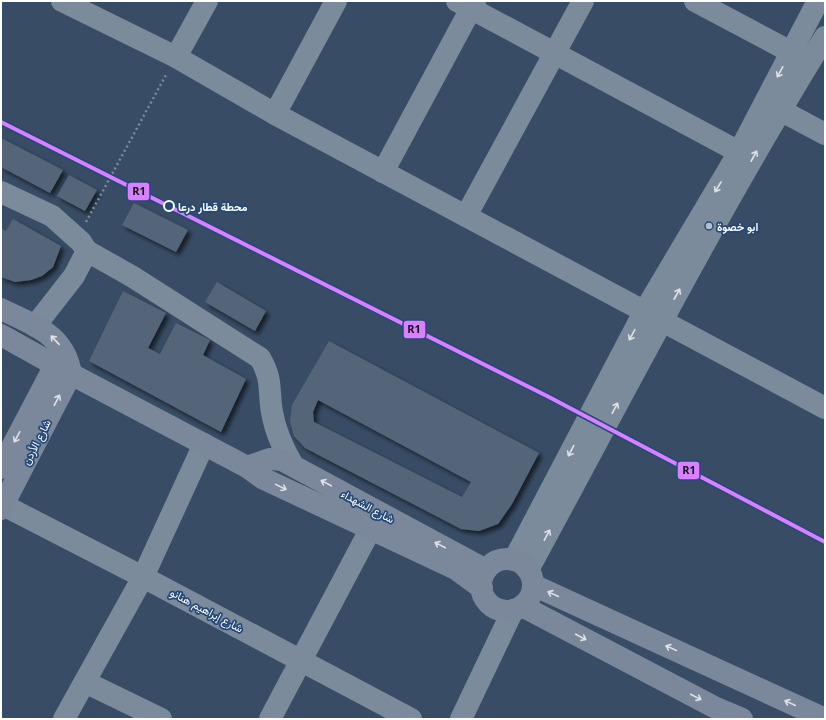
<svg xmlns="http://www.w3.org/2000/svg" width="826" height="720" font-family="'Open Sans',Vazirmatn,sans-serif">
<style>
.building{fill:#556579;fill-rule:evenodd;filter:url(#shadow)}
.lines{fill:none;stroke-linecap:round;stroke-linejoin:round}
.path{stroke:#7c8b9c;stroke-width:2.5;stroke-dasharray:2 3;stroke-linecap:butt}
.minor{stroke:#7c8b9c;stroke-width:22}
.major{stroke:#7b889b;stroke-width:22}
.rail-1-casing{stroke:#244979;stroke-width:7}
.rail-1{stroke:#d880ff;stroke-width:4}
.oneway{stroke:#dee2e6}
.oneway2{stroke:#dee1e6}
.stop-dot{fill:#244979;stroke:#fff;stroke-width:2}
.poi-dot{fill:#b9c0c9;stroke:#244979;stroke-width:1.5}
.labels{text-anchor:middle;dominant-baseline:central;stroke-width:3.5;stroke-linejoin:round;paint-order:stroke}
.stop-label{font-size:11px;font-weight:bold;fill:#fff;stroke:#244979;text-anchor:start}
.poi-label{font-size:11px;font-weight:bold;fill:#fff;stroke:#244979;text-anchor:start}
.street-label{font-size:11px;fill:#fff;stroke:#244979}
.line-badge{stroke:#244979;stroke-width:1.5}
.pale-badge-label{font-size:11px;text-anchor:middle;font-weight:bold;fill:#111}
</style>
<defs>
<filter id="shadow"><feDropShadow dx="3.5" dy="3.5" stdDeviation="2" flood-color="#0009"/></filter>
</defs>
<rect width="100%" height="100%" fill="#384c65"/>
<g class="building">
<polygon points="1,138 63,170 50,193 1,167"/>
<polygon points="69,175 97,190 85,211 57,196"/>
<polygon points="134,203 188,230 176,252 122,225"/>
<polygon points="13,219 61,246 53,267 42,276 31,280 15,282 1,277 1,228 6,231"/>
<polygon points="217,282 266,311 255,331 205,302"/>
<polygon points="123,291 166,313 148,348 160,354 176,323 210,340 203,355 246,379 221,432 89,361"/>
<path d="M329,341l210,112 -27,51 -14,20 -19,7 -18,-2 -156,-81 -11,-12 -4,-14 2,-17zM318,400l153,82 -9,15 -148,-75 -1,-10z"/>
</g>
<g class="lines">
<polyline class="path" points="86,222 167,73"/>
<g class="minor">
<polyline points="62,1 176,57 275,114 825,408"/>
<polyline points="457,1 739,152"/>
<polyline points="695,1 791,52"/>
<polyline points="176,57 207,1"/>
<polyline points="780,110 825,134"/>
<polyline points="275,114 336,1"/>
<polyline points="383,172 475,1"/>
<polyline points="1,192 52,216 81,242 87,251"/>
<polyline points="466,216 583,1"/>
<path d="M35,326l39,-50 13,-25 46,26 127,81c13,22 8,31 12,54 3,19 11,36 20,52"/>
<polyline points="1,504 143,577 411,719"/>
<polyline points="514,560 644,312 739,152 818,1"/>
<path d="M528,570c97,-179 190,-360 297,-533"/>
<polyline points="85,682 161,719"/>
<polyline points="64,719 143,577 204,444"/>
<polyline points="270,719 370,530"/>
<polyline points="461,719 513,610"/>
</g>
<g class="major">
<path d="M1,309c32,16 64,25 70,65"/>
<polyline points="1,335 71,374 247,467 262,478 456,569 482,588"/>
<polyline points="247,467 270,459 282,460 486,570"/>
<polyline points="1,468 55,365"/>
<polyline points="1,509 71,374"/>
<circle cx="507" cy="585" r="26"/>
<polyline points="533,585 825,719"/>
<polyline points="522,606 716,708 742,719"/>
</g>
<g class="rail-1-casing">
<polyline id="rail-1" points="1,122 547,396 825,542"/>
</g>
<use href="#rail-1" class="rail-1"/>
</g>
<defs><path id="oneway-shaft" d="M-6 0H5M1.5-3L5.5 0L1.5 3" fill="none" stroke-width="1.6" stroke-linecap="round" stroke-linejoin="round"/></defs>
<g class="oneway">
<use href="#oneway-shaft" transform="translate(780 72) rotate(118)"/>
<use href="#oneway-shaft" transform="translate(754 156) rotate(-61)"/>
<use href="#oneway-shaft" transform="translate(718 187) rotate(121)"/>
<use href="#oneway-shaft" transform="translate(677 294) rotate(-61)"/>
<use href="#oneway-shaft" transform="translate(632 335) rotate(118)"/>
<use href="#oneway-shaft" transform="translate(615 408) rotate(-62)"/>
<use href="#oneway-shaft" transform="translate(571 451) rotate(118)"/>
<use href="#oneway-shaft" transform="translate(547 535) rotate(-62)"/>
</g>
<g class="oneway2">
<use href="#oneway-shaft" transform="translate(55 340) rotate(-133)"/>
<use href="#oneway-shaft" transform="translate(57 400) rotate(-63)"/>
<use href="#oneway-shaft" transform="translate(17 437) rotate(118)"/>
<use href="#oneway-shaft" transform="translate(326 483) rotate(-152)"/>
<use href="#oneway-shaft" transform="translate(281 487) rotate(26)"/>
<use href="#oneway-shaft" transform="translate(440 545) rotate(-152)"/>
<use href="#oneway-shaft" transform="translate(553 594) rotate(-155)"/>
<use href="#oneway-shaft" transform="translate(581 637) rotate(28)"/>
<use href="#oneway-shaft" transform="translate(671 648) rotate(-155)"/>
<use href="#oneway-shaft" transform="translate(696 697) rotate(28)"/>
<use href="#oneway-shaft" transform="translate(790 703) rotate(-155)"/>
</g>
<circle class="stop-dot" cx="169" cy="206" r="5"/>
<circle class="poi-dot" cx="709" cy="226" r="4"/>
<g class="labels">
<g class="stop-label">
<text x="178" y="206">محطة قطار درعا</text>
</g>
<g class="poi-label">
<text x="717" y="226">ابو خصوة</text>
</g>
<g class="street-label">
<text transform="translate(36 442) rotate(-63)">شارع الأردن</text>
<text transform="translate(368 506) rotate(28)">شارع الشهداء</text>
<text transform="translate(207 610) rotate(28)">شارع إبراهيم هنانو</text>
</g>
</g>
<g class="line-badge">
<rect x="127" y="182" width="23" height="19" rx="4" fill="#d880ff"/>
<rect x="403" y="320" width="23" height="19" rx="4" fill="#d880ff"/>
<rect x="677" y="461" width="23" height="19" rx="4" fill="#d880ff"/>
</g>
<g class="pale-badge-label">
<text x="139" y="195">R1</text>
<text x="414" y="333">R1</text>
<text x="689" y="474">R1</text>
</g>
<rect width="826" height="720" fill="none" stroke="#ffffff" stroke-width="4"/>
</svg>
